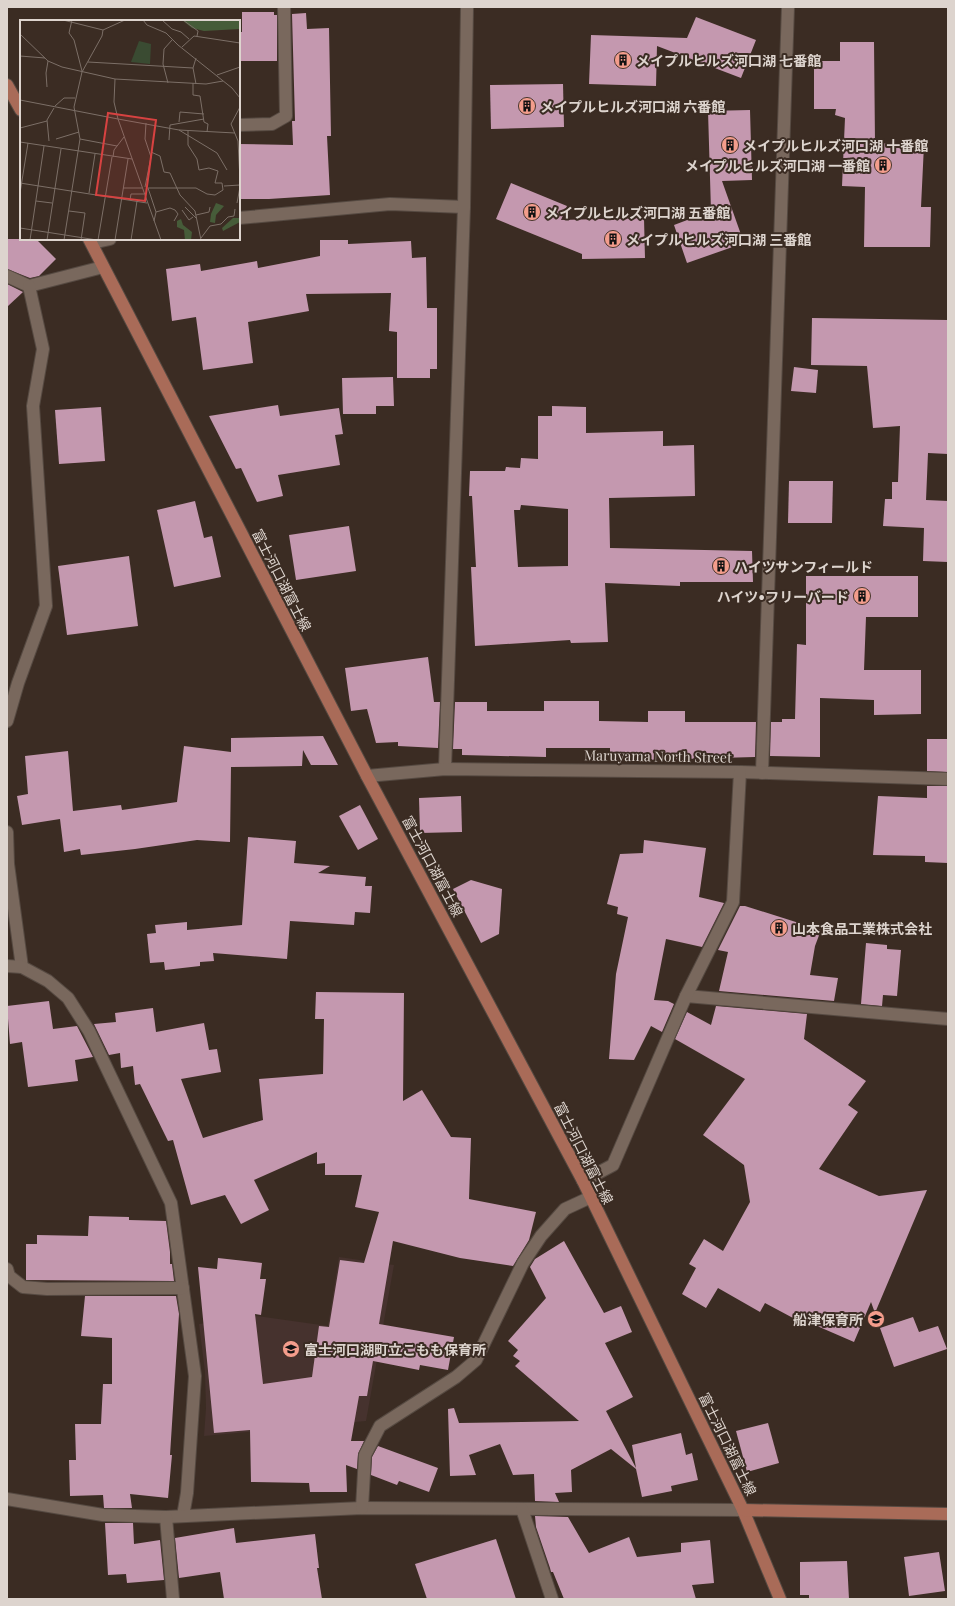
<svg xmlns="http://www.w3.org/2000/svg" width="955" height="1606" font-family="'Playfair Display','Noto Sans JP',serif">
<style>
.education{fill:#46322e}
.building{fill:#c498af;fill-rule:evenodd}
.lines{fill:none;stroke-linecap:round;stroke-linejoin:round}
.minor-casing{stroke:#564a42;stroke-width:14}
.major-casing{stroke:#564a42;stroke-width:14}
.minor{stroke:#79685d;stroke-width:12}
.major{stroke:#a96b58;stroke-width:12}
.labels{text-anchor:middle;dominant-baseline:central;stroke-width:4;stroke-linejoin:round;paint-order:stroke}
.poi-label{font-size:14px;font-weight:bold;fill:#ddd4ce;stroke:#3b2c23;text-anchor:start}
.street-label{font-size:14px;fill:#ddd4ce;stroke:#3b2c23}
.inset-road{fill:none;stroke:#7c6f67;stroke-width:1}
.view{fill:#d74241;fill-opacity:0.15;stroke:#d74241;stroke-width:2}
.inset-edge{fill:none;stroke:#ddd4ce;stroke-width:2}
</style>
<rect width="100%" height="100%" fill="#3b2c23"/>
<polygon class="education" points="339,1257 394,1265 366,1421 204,1436 206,1408 205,1372 199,1324 257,1316 328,1326"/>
<g class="building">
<polygon points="242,12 274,12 274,15 277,15 277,61 239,61 239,32 242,32"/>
<polygon points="306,13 307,29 329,28 331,136 327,136 330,195 269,199 239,199 239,144 293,145 292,121 295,121 292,14"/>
<polygon points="696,17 756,40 741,78 657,46 656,86 589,84 591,35 687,38"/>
<polygon points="840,42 874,42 875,143 924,145 921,207 931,207 930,247 864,247 865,187 842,186 845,118 835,115 836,109 814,109 814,61 840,61"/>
<polygon points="563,84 564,127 491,129 490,85"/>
<polygon points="750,110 752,180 722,181 744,243 687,263 674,225 711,211 708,111"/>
<polygon points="511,183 567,206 561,220 644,218 645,258 582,259 582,254 496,219"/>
<polygon points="7,239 36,239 56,259 39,276 30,278 7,269"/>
<polygon points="320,240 348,240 348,244 411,241 412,258 426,257 427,308 437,308 437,369 430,369 430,378 397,378 397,332 389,331 391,293 306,294 309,311 248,322 253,363 203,370 196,317 172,321 166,269 200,264 201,271 257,261 258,268 320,256"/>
<polygon points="7,284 23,292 7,307"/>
<polygon points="812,318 948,320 948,454 928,453 926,500 948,501 948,562 923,561 924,528 883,526 885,499 892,499 892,482 898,482 900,426 873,428 867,366 811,365"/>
<polygon points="794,367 818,370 816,393 791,391"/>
<polygon points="393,377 394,406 376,406 376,414 343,414 342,378"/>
<polygon points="278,405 280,416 339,408 343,434 335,435 340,465 278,475 283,496 257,502 241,468 236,469 209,416"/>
<path d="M552,406l34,1v26l77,-2v15l31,-1 1,51 -86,2 1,50 142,3 1,31h-73v4l-75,-3 3,59 -37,1 -1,-3 -95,6 -4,-79h5l-4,-71h-3l1,-25h35l1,-4 14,1 1,-10 17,1v-43h14zM521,505l47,4v57l-50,1 -4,-57h6z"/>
<polygon points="101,407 105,461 59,464 55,410"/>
<polygon points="789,481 833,481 832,523 788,523"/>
<polygon points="195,501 204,538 212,536 221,577 174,587 157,510"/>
<polygon points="349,526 356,571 296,580 289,535"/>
<polygon points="129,556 138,626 67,635 58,566"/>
<polygon points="806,576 918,576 918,617 866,617 864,670 921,670 921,714 874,715 874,700 820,698 820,757 770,756 771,722 782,722 782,719 795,719 797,644 806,645"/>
<polygon points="428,657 434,702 440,702 438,748 398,746 398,742 376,743 367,709 351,711 345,668"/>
<polygon points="544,701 599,701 599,721 648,722 648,711 685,711 685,722 756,722 755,757 610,761 610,748 546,748 546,757 462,755 462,749 453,749 455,702 487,702 487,711 544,711"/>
<polygon points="323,736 338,765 311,765 303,750 302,766 231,767 230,842 197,840 135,849 81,855 80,849 64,852 60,819 22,825 17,796 28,794 25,756 68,751 73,811 121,805 122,810 177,802 184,746 231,752 231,738"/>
<polygon points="927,739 948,739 948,772 927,771"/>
<polygon points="927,786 948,786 948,863 925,862 925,856 873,855 878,796 927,798"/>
<polygon points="461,796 462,832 420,833 419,798"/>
<polygon points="360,805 378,839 358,850 339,816"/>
<polygon points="248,837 296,841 294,863 330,866 318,873 366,877 365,886 372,886 370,913 355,912 354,925 290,921 287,959 213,953 214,961 200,962 200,966 165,970 164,962 150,963 147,934 156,933 155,925 187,922 187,930 242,925"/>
<polygon points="644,840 706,848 699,897 724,903 702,947 666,939 654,1000 668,1001 674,1004 662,1032 651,1026 634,1060 609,1059 616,974 628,917 617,914 618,907 607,904 620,854 643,853"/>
<polygon points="471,880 502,889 499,934 481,943 453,889"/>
<polygon points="740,906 745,906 821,930 815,946 810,975 838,978 834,1001 719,991 728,952 718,950"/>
<polygon points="866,943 887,945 887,949 901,950 897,996 883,995 882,1006 861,1004"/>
<polygon points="316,992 404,993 403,1101 422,1090 451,1137 471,1138 469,1199 536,1212 529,1240 513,1266 460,1258 393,1241 379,1324 454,1337 448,1370 420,1365 419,1370 373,1361 367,1396 359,1396 351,1441 364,1441 358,1454 357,1469 346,1465 347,1492 310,1492 309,1483 251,1482 250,1430 214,1433 198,1267 217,1269 218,1258 262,1263 260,1279 266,1279 261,1315 255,1314 263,1384 312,1377 319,1326 329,1327 340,1260 364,1263 379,1212 355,1207 362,1175 325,1175 325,1163 317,1164 317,1152 254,1180 269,1210 241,1224 225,1195 191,1205 173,1140 168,1141 140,1084 135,1085 133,1066 121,1068 120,1053 109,1055 94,1024 116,1022 115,1013 153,1008 156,1032 204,1023 209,1050 217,1049 221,1072 181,1079 203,1138 263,1120 259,1079 323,1074 324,1019 315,1019"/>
<polygon points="49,1001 53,1029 77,1026 93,1057 75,1060 78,1081 28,1087 22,1042 10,1044 7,1006"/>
<polygon points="716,1006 807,1014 804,1039 866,1081 848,1105 858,1112 819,1169 879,1196 927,1190 875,1313 871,1302 854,1342 794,1316 793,1318 765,1303 760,1312 718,1288 706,1308 682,1294 696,1268 689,1264 704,1239 723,1251 750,1202 744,1165 703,1135 745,1079 675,1039 687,1012 711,1025"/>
<polygon points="89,1216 129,1217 129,1220 166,1221 170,1252 170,1264 172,1264 174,1281 26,1280 26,1244 37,1244 37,1235 88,1236"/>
<polygon points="564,1241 604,1313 621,1306 632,1332 605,1343 633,1397 606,1411 636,1468 632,1445 681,1433 686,1455 692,1453 698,1480 671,1486 672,1491 642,1497 636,1469 611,1449 571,1470 572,1492 555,1493 559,1502 535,1501 534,1474 513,1475 500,1444 469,1455 476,1475 450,1476 448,1409 454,1408 459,1423 579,1421 515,1366 520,1361 513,1356 518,1350 508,1341 546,1298 530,1267 535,1259"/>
<polygon points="85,1296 176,1296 179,1314 170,1455 172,1455 168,1498 130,1494 132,1508 104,1508 103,1495 70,1496 69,1460 76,1460 75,1424 101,1424 103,1384 112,1384 112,1338 81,1336"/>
<polygon points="913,1317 919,1332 938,1326 947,1349 894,1367 880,1328"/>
<polygon points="768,1423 779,1463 747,1472 736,1431"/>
<polygon points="378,1446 438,1468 429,1492 399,1481 397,1485 371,1475 372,1457"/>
<polygon points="535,1516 568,1517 589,1553 629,1537 637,1557 681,1552 681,1543 710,1540 714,1583 692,1585 696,1599 564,1599 553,1572 551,1572 550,1568 536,1527"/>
<polygon points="105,1523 133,1523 134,1544 160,1540 164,1580 127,1583 126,1574 108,1575"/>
<polygon points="234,1528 236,1543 315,1534 319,1568 317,1568 322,1599 224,1599 220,1572 179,1578 175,1538"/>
<polygon points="496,1539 516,1599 427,1599 415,1564"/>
<polygon points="939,1552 945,1591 909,1596 904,1557"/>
<polygon points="847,1561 849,1599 809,1599 809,1595 800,1595 800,1562"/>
</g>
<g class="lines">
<g class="minor-casing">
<g id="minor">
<polyline points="239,125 272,124 286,116 284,7"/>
<polyline points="239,218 390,204 464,207"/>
<polyline points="92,243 110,239"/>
<polyline points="7,276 29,286 103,267"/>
<polyline points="7,721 18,683 46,606 33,406 43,349 29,286"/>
<polyline points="445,769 464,207 467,7"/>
<polyline points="762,773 788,7"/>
<polyline points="367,776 445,769 740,772 948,779"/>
<polyline points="7,832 8,864 22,967 48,981 68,998 89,1031 171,1203 195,1376 187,1493 183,1516"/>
<polyline points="7,966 22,967"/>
<polyline points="686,996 948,1019"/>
<polyline points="583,1181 613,1165 686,996 733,902 740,772"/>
<polyline points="7,1269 9,1276 23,1287 47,1289 183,1288"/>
<polyline points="7,1499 103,1515 166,1517 362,1508 743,1510"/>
<polyline points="362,1508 365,1455 380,1426 456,1377 476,1360 523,1263 541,1236 565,1209 591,1197"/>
<polyline points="522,1509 552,1599"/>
<polyline points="166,1517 173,1599"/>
</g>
</g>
<g class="major-casing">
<g id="major">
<polyline points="7,85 21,110"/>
<polyline points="89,239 367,776 583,1181 743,1510 780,1599"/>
<polyline points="743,1510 948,1514"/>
</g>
</g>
<use href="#minor" class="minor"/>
<use href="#major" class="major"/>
</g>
<defs>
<g id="building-disc" transform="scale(0.9)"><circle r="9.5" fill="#f49d8c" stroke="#3b2c23"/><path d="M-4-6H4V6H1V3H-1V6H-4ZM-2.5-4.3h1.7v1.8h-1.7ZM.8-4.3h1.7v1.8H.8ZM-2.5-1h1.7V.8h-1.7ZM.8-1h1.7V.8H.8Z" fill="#111"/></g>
<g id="school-disc" transform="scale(0.9)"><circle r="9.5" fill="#f49d8c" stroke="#3b2c23"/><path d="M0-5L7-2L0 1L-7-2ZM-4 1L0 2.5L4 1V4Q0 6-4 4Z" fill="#111"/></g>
</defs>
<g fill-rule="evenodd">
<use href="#building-disc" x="623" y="60"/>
<use href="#building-disc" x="527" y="106"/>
<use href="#building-disc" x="730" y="145"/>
<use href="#building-disc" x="883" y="165"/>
<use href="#building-disc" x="532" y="212"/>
<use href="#building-disc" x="613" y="239"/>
<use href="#building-disc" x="721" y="566"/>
<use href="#building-disc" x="862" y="596"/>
<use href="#building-disc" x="779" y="928"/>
<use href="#school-disc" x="876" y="1319"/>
<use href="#school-disc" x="291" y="1349"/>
</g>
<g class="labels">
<g class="poi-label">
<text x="636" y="60">メイプルヒルズ河口湖 七番館</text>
<text x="540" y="106">メイプルヒルズ河口湖 六番館</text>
<text x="743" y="145">メイプルヒルズ河口湖 十番館</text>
<text x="870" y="165" text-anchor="end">メイプルヒルズ河口湖 一番館</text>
<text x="545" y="212">メイプルヒルズ河口湖 五番館</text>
<text x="626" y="239">メイプルヒルズ河口湖 三番館</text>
<text x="734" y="566">ハイツサンフィールド</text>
<text x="849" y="596" text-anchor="end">ハイツ•フリーバード</text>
<text x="792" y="928">山本食品工業株式会社</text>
<text x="863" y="1319" text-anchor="end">船津保育所</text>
<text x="304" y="1349">富士河口湖町立こもも保育所</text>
</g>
<g class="street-label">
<text transform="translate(282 580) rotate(63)">富士河口湖富士線</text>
<text transform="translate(658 756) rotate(1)">Maruyama North Street</text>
<text transform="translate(433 866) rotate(62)">富士河口湖富士線</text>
<text transform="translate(584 1153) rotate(63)">富士河口湖富士線</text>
<text transform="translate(728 1444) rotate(64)">富士河口湖富士線</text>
</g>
</g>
<g transform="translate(20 20)">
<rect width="220" height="220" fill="#3b2c23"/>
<path d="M119,21l12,3 -1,20 -19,-2z" fill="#3a4b32"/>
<path d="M162,0h58v9l-36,2 -12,-3zM196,183l8,3 -8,9 -1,8 -5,-1 1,-8zM213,198h7v4l-17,9 -1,-3zM161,199l2,6 9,7 -1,8h-6l-1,-10 -7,-3v-6z" fill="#465c39"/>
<path class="inset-road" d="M43,0l40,10 22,-10M52,0l-3,13 5,7 8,31M123,0l4,5 19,8 12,12 54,43 8,10M142,0l10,9 9,3 8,7M163,0l15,11 -1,5M0,14l28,27 14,6 53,12 91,5 17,-3M162,27l12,-11 46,7M0,36l25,2M68,42l105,6 3,-10M173,48l3,16M197,55l23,-8M95,59l-1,23 4,17 43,121M148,63l-5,-19 1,-15 8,-9M173,63v12l7,1 4,26 4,2 -1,8M27,67l-1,-14 2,-12M0,80l98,19M35,86l9,-8h11M220,87l-9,17 7,17 2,39M98,99l61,11 56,3M159,102l1,-10 24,2M0,108l27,-7M159,110l38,23 10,17M36,119l23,-7M60,119l37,7M149,120l1,-15 34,-6M29,121l-2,-21 7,-12M0,122l112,17M131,132l9,4 4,16 6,1 10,22 15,16 6,29M93,137l1,-7 10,-13M0,163l127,20M204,166l16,-1M125,167l6,-30 -6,-18 1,-16M103,168h19M128,168h48l11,6 8,1 8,-5 -1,-7h-7l3,-12 -9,-3 -10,2 -2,-11 -9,-14v-14M128,168l8,24 -2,9M0,173l8,-50M69,173l6,-39M110,180l1,-6h13M16,181l16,2M217,183l3,-16M165,187l11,11M162,190l7,10 4,-3M49,191l16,2 -4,27M136,192l14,-4 5,2 3,4 -4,7M176,195l13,-3 1,-5M0,208l77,12M181,218l9,-12 11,-2 7,-7 6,-1 1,-7M10,220l14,-94M27,220l14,-91M44,220l16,-101 -6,-32 8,-35 20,-36 1,-6M78,220l14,-83M95,220l13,-81M111,220l6,-39"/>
<path class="view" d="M88,93l48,7 -11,81 -49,-6z"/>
<rect width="220" height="220" class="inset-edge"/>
</g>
<rect width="955" height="1606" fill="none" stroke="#ddd4ce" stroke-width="16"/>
</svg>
